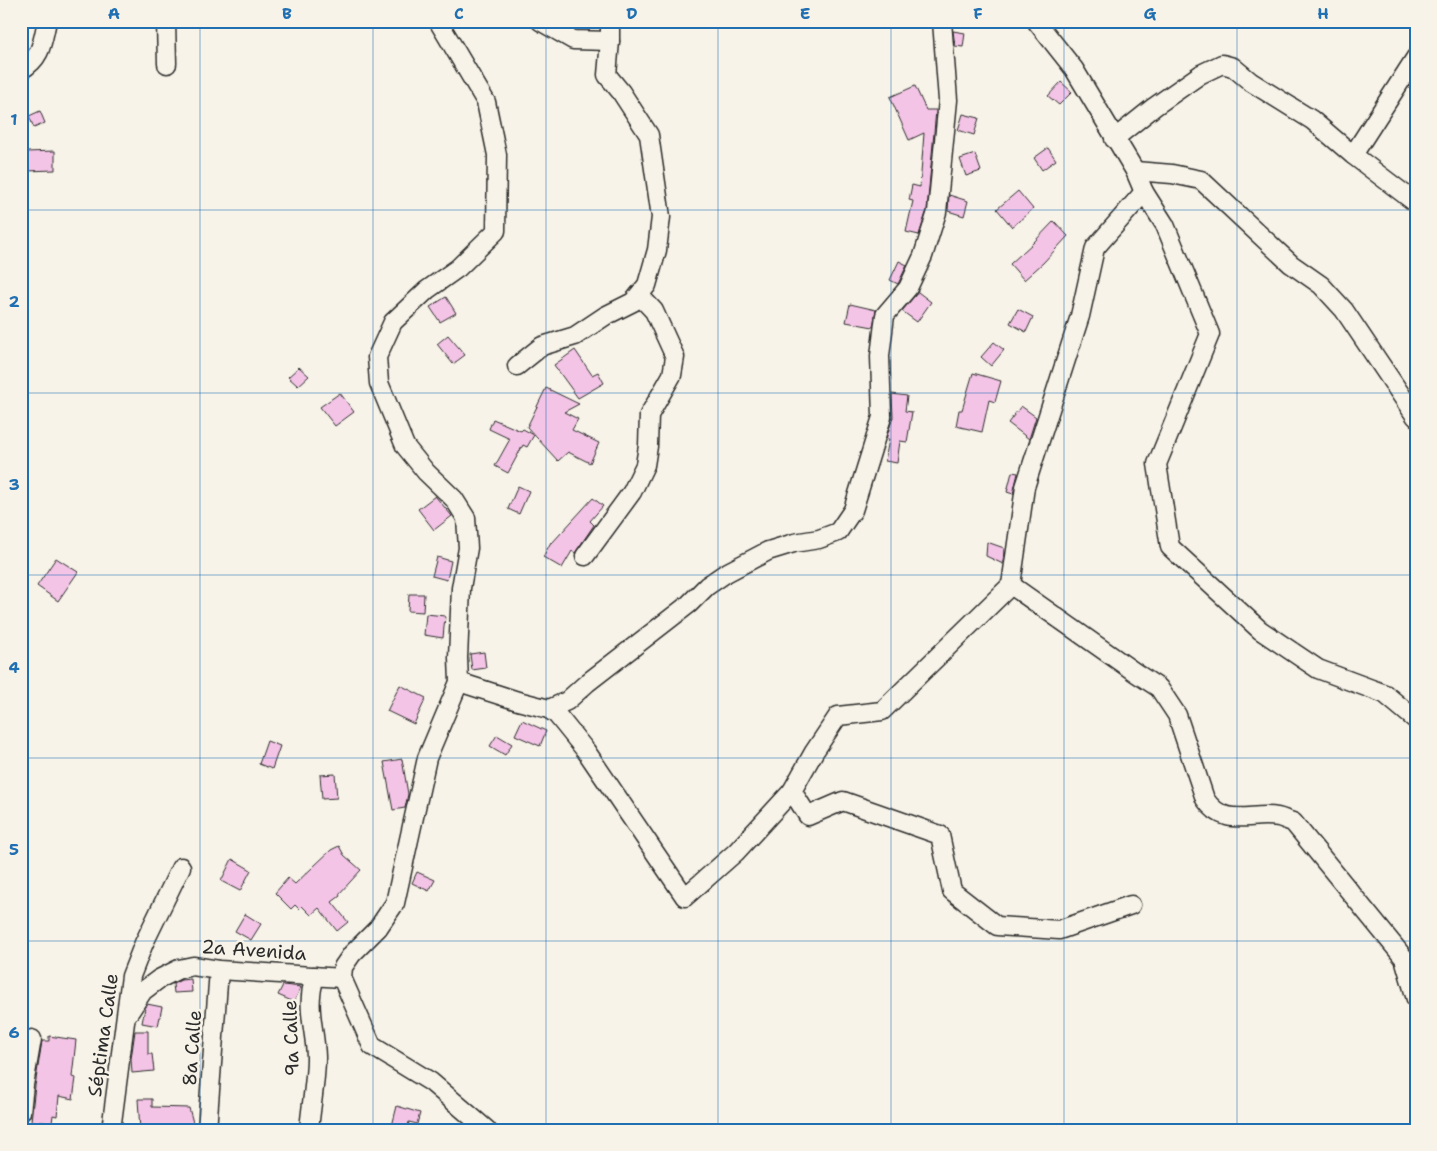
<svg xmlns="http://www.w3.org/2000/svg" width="1437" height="1151" font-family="'Shantell Sans',sans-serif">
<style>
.building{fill:#f4c4e7;stroke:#2b2b2b}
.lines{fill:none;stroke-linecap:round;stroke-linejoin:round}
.minor-casing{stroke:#2b2b2b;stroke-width:21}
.minor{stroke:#f7f3e8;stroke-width:18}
.grid{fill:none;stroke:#1f6fb2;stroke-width:1;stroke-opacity:0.55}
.labels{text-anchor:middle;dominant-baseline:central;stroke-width:5;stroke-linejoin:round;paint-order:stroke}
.street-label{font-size:19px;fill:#2b2b2b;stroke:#f7f3e8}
.neatline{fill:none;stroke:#1f6fb2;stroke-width:2}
.grid-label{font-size:16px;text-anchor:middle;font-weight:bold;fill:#1f6fb2}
</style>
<rect width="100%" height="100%" fill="#f7f3e8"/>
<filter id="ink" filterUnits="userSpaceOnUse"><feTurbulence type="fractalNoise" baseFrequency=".02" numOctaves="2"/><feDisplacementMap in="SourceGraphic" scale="10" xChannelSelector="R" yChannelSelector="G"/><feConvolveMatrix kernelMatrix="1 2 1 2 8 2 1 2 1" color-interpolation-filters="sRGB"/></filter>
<g filter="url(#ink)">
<g class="building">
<polygon points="953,31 965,33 963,47 955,46"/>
<polygon points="1061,82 1072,92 1059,105 1048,96"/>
<polygon points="915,86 926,110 936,110 927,210 919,235 906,232 913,201 909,200 912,185 920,187 924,133 909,140 890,97"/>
<polygon points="40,111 45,123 34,128 29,116"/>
<polygon points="963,114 979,118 974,135 958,130"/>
<polygon points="1048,148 1056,160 1042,170 1034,158"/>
<polygon points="55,151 55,170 26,171 26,152"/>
<polygon points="975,154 981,171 966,176 960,159"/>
<polygon points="1018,191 1033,209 1012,227 997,209"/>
<polygon points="949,195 968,201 964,216 948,211"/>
<polygon points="1054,221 1068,236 1043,263 1024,280 1010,264 1033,243"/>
<polygon points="899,261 907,265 898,284 890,280"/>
<polygon points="918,292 931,302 917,322 902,311"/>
<polygon points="446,297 456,313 440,322 430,307"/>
<polygon points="850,304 876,310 873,327 846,322"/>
<polygon points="1018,309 1033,317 1026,332 1010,323"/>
<polygon points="448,335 465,355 453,364 437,344"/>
<polygon points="994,342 1004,350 991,366 981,357"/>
<polygon points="575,350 592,375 598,372 604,383 578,398 554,365"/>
<polygon points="299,367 309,376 298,386 288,377"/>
<polygon points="973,373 1001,381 995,402 989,400 982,432 956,426 959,410 962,410"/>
<polygon points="546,388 579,404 564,412 578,419 572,430 599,443 590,463 568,452 558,461 527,427"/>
<polygon points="340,393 354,412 335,426 320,407"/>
<polygon points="892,394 907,396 905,411 912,412 907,442 900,441 897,463 885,461 889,439 886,439 893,417"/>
<polygon points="1021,406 1036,417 1029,439 1008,423"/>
<polygon points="493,419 521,431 523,429 534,435 527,447 523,445 508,473 495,466 510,439 489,429"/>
<polygon points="1012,472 1018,473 1013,494 1007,492"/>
<polygon points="518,486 529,491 519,514 508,509"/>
<polygon points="435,496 452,516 434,530 418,509"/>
<polygon points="593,498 603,506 590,521 594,525 575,553 572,551 562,568 543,557 551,542 552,543"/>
<polygon points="987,542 1004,548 1003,564 986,556"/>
<polygon points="437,557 451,561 447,580 432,576"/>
<polygon points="56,558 78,572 58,601 37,586"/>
<polygon points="409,594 424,594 423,612 408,611"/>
<polygon points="426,614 445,616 443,638 424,635"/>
<polygon points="484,652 486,668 472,670 470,654"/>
<polygon points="400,685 426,698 414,724 387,711"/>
<polygon points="522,720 546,731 540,746 515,735"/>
<polygon points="497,735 512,744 505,755 490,746"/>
<polygon points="267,741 280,746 272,769 259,764"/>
<polygon points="402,759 408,794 405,808 393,810 384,762"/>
<polygon points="335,774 337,798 322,799 320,775"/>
<polygon points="339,846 344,855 361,870 339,894 340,896 332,902 348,922 337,931 319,908 311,915 302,906 299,909 295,905 291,909 275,893 288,878 295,884 331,850"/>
<polygon points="232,859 251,870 240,891 221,881"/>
<polygon points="417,872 435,880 429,891 412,883"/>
<polygon points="245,914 261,924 251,940 235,931"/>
<polygon points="191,979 192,992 174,993 173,984 181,980"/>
<polygon points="283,985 301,987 294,1002 278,995"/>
<polygon points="147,1004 162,1007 158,1026 142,1023 145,1008"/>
<polygon points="135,1031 148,1031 148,1054 152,1054 154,1071 132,1073 131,1059"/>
<polygon points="49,1036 76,1040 72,1077 76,1078 73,1099 59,1096 57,1116 53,1115 52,1123 31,1121 35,1086 42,1041 49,1041"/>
<polygon points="138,1099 152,1099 152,1107 189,1108 195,1130 140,1130"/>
<polygon points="397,1106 420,1113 417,1124 409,1122 407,1130 391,1130"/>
</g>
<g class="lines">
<g class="minor-casing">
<g id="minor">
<polyline points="166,21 167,64"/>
<polyline points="438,21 486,102 497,155 496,231 458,268 427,290 393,322 377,357 379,383 405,446 426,472 454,499 466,518 468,548 461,588 458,658 459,682 427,758 395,903 378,928 352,954 343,967 342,978 372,1046 431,1082 487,1130"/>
<polyline points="540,21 573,40 610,41"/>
<polyline points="1036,21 1074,69 1135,171 1144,192 1165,225 1210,334 1157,464 1170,547 1260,630 1318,669 1385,694 1416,720"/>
<path d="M21,70c21,-12 21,-28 26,-49"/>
<polyline points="1114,139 1154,107 1201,74 1222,64 1233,67 1251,82 1312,120 1353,155 1416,203"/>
<polyline points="1353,155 1416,57"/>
<polyline points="1135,171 1172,174 1201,180 1291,264 1321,285 1344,310 1416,417"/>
<polyline points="517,366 542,346 575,336 605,316 633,302 647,285 657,250 661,217 649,135 621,92 607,75 610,41 610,21"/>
<polyline points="585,556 632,492 645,465 648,446 649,415 672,375 675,357 654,311 639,295"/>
<path d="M1011,585l125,88 23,15 18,27 28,84c20,30 45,13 73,18 5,1 10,4 15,5l111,136 12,41"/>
<polyline points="459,682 518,701 549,709 567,701 587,683 689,604 707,586 726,573 768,551 794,543 819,539 838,532 853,510 882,417 880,356 885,315 908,288 923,256 937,212 948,100 942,21"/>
<polyline points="549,709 557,715 586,751 685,897 736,852 792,791 814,752 838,716 882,711 1011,585 1025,487 1080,316 1095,248 1144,192"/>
<polyline points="792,791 808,816 843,801 940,835 952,891 997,926 1059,930 1131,905"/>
<polyline points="128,1014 143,991 159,979 179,969 193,966 219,970 342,978"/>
<polyline points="21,1112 24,1085 32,1039"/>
<polyline points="111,1130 131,976 144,943 181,867"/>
<polyline points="207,1130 219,970"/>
<path d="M309,1130c2,-24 7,-49 7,-73 -1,-31 -11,-49 -1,-81"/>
</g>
</g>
<use href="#minor" class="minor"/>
</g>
</g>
<path class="grid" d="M200,21v1109M373,21v1109M546,21v1109M718,21v1109M891,21v1109M1064,21v1109M1237,21v1109M21,210h1395M21,393h1395M21,575h1395M21,758h1395M21,941h1395"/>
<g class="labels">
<g class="street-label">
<text transform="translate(254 950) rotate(4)">2a Avenida</text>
<text transform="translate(103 1035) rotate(-82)">Séptima Calle</text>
<text transform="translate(291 1038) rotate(-92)">9a Calle</text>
<text transform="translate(192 1048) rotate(-86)">8a Calle</text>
</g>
</g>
<rect width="1437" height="1151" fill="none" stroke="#f7f3e8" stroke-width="55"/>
<rect x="28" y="28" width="1382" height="1096" class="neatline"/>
<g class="grid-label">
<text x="114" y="19">A</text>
<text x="287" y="19">B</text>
<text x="459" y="19">C</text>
<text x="632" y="19">D</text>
<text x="805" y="19">E</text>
<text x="978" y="19">F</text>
<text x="1150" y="19">G</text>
<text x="1323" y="19">H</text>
<text x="14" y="125">1</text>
<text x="14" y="307">2</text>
<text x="14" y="490">3</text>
<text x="14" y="673">4</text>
<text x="14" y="855">5</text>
<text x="14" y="1038">6</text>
</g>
</svg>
